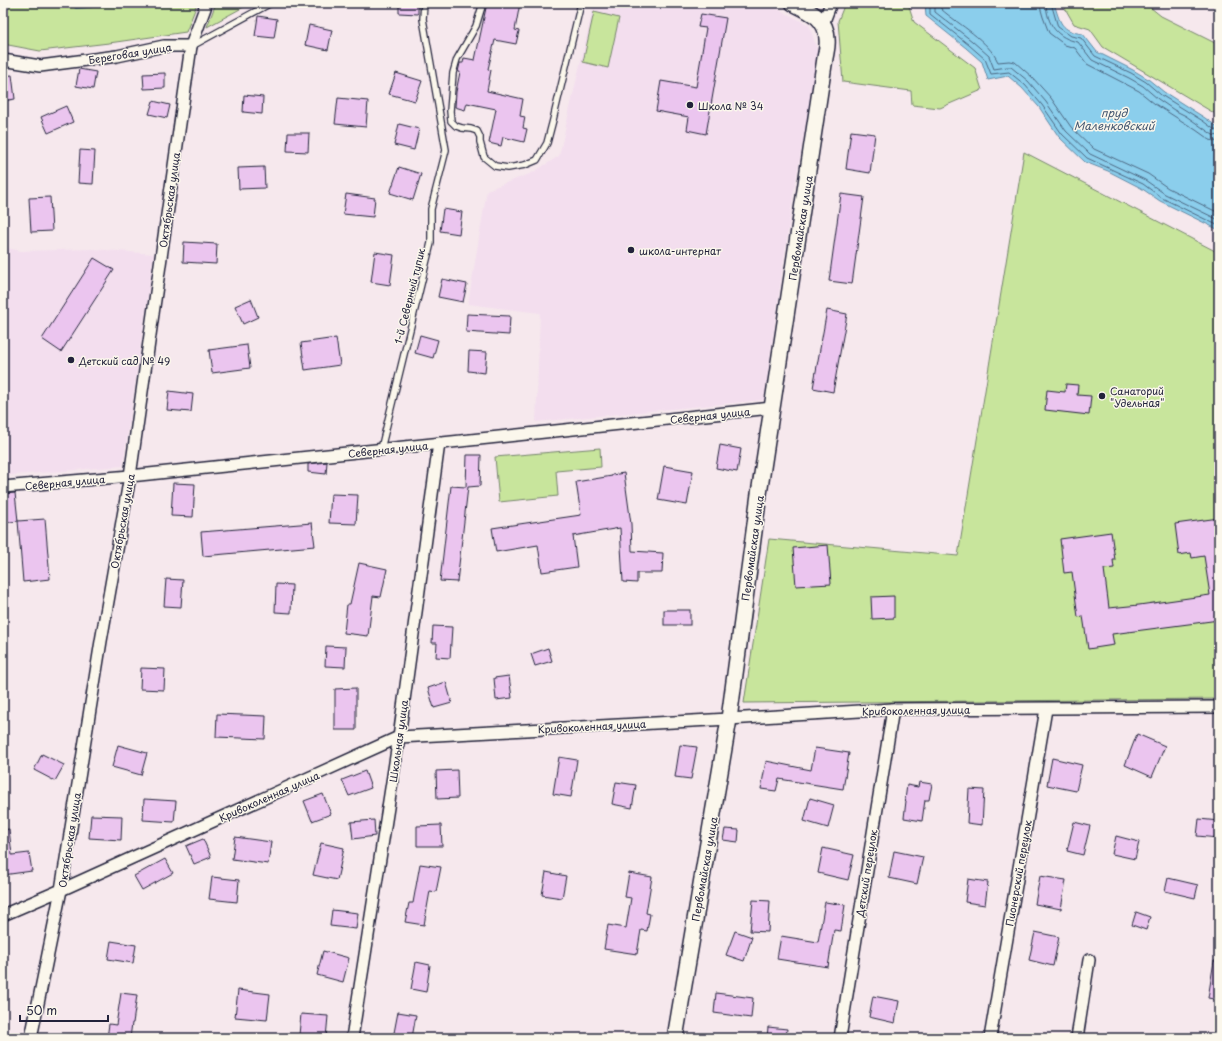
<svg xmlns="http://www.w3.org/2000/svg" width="1222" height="1041" font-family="'Playpen Sans',sans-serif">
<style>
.built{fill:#f3deee}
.green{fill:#c8e59c;stroke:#75846c}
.water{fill:#8bceec;stroke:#6189a5}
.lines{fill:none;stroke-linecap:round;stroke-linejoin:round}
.shore{stroke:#4c6782;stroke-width:1}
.stream{stroke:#6189a5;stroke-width:3.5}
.building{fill:#ebc5ef;stroke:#22223b}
.lane-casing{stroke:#22223b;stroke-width:8}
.street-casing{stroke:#22223b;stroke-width:14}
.secondary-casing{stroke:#22223b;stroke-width:18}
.lane{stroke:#fbf7ec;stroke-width:5.5}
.street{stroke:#fbf7ec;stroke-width:11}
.secondary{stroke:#fbf7ec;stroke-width:15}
.poi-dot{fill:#22223b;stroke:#fbf7ec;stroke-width:1.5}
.labels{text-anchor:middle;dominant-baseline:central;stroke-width:3;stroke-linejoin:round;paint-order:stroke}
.street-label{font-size:10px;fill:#22223b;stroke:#fbf7ec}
.poi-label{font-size:10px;fill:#22223b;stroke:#fbf7ec;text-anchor:start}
.water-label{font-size:11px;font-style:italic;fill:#425670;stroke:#fbf7ec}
</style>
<rect width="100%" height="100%" fill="#f6e8ed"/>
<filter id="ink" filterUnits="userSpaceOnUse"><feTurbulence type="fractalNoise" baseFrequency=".025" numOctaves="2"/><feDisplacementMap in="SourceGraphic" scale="8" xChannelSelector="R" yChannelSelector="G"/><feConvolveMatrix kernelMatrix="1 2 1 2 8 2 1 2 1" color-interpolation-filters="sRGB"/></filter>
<g filter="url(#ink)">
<g class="built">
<polygon points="594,3 766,3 809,25 819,55 793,196 764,400 536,422 540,313 468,304 487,190 532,173 559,156"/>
<polygon points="3,247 21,251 93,249 154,254 123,466 3,476"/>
</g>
<g class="green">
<polygon points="3,3 195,3 196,7 186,32 109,43 40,51 3,44"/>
<polygon points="216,3 251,3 207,27"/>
<polygon points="845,3 908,3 914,22 975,68 982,90 940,108 912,105 911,91 843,82 838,21"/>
<polygon points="1062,3 1145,3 1161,16 1219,45 1219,116 1103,47 1090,29 1074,24"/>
<polygon points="594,12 619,18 608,68 583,62"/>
<polygon points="1024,152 1219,253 1219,699 744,703 769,539 958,556"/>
<polygon points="600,448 601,467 556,471 558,496 499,502 495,457"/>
</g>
<path class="water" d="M925,3h129c6,20 7,28 29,31l14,18 36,18 15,9 16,13 41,26 14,10v102l-59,-29 -19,-13 -33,-17 -23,-9 -26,-25 -20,-30 -17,-19 -14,-12 -20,4 -6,-18 -16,-14 -40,-32z"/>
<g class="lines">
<g class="shore">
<polyline points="930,3 930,14 969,45 985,59 991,74 1009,72 1025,85 1042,105 1062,134 1087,158 1143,184 1162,198 1219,226"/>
<polyline points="935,3 935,12 972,41 989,56 994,69 1007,67 1011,67 1028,81 1046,102 1066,131 1090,154 1145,180 1165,194 1219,220"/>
<path d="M941,3v6c18,16 47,31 57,53l11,-1 6,1 17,15 19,21 20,29 23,22 54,25 20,14 51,25"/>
<polyline points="1039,3 1043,17 1049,33 1065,45 1075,48 1087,64 1139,91 1155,104 1196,130 1210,140 1219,142"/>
<path d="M1046,3c1,22 11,35 32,39l14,18 37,18 14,8 15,13 16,11 12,6 27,19 6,1"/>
<polyline points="1051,3 1058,27 1071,36 1081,38 1095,56 1131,73 1146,82 1161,95 1203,121 1215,130 1219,131"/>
</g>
<polyline class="stream" points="75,3 76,7 91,6 92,3"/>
</g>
<g class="building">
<polygon points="399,3 418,3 418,14 399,13"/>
<polygon points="487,3 520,3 515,30 519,31 516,44 495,40 488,69 491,70 487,91 523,99 520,116 525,117 523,128 527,129 524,142 503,137 501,146 489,143 496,109 467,103 465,110 455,107 456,92 460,72 458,72 460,63 463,63 464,58 475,60"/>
<polygon points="701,14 726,18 706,134 687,130 689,117 656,111 661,81 696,87 706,28 698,27"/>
<polygon points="258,16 277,19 274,38 255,36"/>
<polygon points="309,25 332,30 328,50 305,45"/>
<polygon points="79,69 96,72 93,89 76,86"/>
<polygon points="165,73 165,88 144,89 143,74"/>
<polygon points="396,73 422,81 415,101 389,94"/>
<polygon points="12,75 15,99 3,101 3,76"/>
<polygon points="244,95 263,97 262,114 243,112"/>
<polygon points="338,98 368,101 366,127 335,124"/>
<polygon points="153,101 170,105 167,118 149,114"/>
<polygon points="66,106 73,122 48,133 41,117"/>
<polygon points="399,124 419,129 414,150 394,145"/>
<polygon points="851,131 875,134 870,173 846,169"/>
<polygon points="288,133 309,133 308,152 287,151"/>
<polygon points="80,150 95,151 93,184 78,183"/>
<polygon points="264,167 265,188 239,189 238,168"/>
<polygon points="399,167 421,174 413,200 390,193"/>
<polygon points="346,194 375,198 373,217 343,214"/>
<polygon points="841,194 864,197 852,284 829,281"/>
<polygon points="50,197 52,231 31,232 29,198"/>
<polygon points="443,209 462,212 459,234 440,231"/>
<polygon points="184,242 217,244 216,264 183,262"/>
<polygon points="375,252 394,255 390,285 371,282"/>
<polygon points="94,258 114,270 61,352 42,339"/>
<polygon points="442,279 467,284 463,302 438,297"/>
<polygon points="251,299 258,317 243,324 235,306"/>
<polygon points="827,310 847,314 833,392 813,388"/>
<polygon points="467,314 510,316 509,335 466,332"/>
<polygon points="420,335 438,340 433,358 415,353"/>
<polygon points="336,338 340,365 305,370 301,343"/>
<polygon points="247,345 250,368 212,373 209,350"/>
<polygon points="469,351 487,352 485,373 468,371"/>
<polygon points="1066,384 1078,385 1077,395 1091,396 1089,415 1045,410 1047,390 1065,392"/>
<polygon points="169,391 193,394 191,412 167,410"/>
<polygon points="720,445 741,449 737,472 716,468"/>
<polygon points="467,455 481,455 480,486 468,487 457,582 440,581 451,486 466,487"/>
<polygon points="327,462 326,474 308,472 308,464"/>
<polygon points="664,466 693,471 687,505 658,500"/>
<polygon points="624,473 631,524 632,551 663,553 662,573 637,573 637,583 623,582 620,528 573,536 577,567 542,572 538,545 496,552 492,528 581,515 576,482 612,476 612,475"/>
<polygon points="173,483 195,484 193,517 171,516"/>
<polygon points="15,493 18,521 3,523 3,494"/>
<polygon points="331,494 358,495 356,524 329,523"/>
<polygon points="1219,518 1219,620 1112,634 1114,645 1088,649 1083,616 1078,617 1072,572 1064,573 1060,539 1111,532 1115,560 1113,560 1114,568 1104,569 1109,608 1139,605 1210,595 1204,556 1192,558 1191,553 1179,555 1175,524"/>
<polygon points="45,519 50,579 23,582 18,521"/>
<polygon points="312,523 315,546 203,556 201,532"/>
<polygon points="828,545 831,584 796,586 793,548"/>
<polygon points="359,563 387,569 381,597 373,596 368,636 344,633 347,604 350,604"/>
<polygon points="166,579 183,580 181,607 164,606"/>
<polygon points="276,584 292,585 291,613 275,612"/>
<polygon points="894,596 894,618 872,619 871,597"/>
<rect x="664" y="610" width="26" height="15"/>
<polygon points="433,626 452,627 450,658 436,657 437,643 432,643"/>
<polygon points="326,646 346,647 345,667 325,666"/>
<polygon points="548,648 552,661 535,666 531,654"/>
<polygon points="141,668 165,669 164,690 140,689"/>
<polygon points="509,676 512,698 496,700 494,678"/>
<polygon points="446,682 452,703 434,708 428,688"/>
<polygon points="356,688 356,730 335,730 335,689"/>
<polygon points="217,714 266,716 265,739 216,737"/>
<polygon points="1137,734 1165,746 1152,777 1125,765"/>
<polygon points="118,745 147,753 141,775 112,767"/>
<polygon points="680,745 697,747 691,779 675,777"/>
<polygon points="815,748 849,753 843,789 779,779 776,791 761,789 766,761 811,770"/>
<polygon points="42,754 64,765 55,781 34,770"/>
<polygon points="559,757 577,760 571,797 553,794"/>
<polygon points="1052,758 1082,765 1076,791 1047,785"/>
<polygon points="457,770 458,798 437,799 436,771"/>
<polygon points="365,771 371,788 349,796 342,780"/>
<polygon points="616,782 636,785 632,808 612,804"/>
<polygon points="919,782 932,784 929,800 925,800 922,821 904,818 906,801 905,800 907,785 918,787"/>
<polygon points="969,789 984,790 982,825 967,823"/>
<polygon points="323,794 331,814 312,821 304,801"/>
<polygon points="810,798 834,805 828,828 804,821"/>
<polygon points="144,799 176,801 174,822 143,820"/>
<polygon points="91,815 122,816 121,840 89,838"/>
<polygon points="1199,819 1219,821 1219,838 1197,836"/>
<polygon points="374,820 375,836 353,839 351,822"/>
<polygon points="1074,822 1090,826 1083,855 1067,851"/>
<polygon points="441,825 442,846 417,846 417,826"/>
<polygon points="9,829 12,855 29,853 32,871 3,875 3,830"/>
<polygon points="725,829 739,830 738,842 723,840"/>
<polygon points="1116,836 1139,842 1135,859 1112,854"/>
<polygon points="235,837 271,842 268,864 232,859"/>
<polygon points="203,839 211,857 194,864 186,846"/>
<polygon points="321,843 344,848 337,880 313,875"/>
<polygon points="823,848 854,855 848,880 818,873"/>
<polygon points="894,851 923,857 917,884 889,878"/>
<polygon points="165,859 173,873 142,890 134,876"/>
<polygon points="420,864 441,867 436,892 430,891 424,925 405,922 409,903 413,903"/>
<polygon points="546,872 566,876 562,898 542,895"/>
<polygon points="629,873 652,877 646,913 650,914 647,931 641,930 637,954 604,949 608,925 626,928 631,898 625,897"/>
<polygon points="1040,876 1066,880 1061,909 1035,904"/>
<polygon points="212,877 239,880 237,902 209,899"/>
<polygon points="1168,878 1198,885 1195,898 1165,891"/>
<polygon points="968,879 988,882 985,905 965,902"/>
<polygon points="753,900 770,901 768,932 750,931"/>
<polygon points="825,902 845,905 841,931 834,930 828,967 777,959 781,936 818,942"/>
<polygon points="332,910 358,913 356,929 330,926"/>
<polygon points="1136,912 1150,917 1146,930 1132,925"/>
<polygon points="735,931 752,937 744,961 726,955"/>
<polygon points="1035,932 1059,937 1053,966 1029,960"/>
<polygon points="111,941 136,945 133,963 108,959"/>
<polygon points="323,951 349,958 343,982 317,975"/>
<polygon points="1214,961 1219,961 1219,1000 1208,998"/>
<polygon points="416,962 430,965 426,992 411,989"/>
<polygon points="238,990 270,994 267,1020 235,1017"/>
<polygon points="121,993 137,995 133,1023 132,1023 130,1038 107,1038 109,1024 116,1025"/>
<polygon points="716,993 753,998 751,1018 714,1013"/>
<polygon points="873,996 899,1001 895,1023 869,1017"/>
<polygon points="398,1012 416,1015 412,1038 393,1038"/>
<polygon points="301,1014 328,1016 326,1038 299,1035"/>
<polygon points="768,1027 787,1029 786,1038 767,1038"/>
</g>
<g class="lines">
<g class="lane-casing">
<g id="lane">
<polyline points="483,3 476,26 457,59 453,73 450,111 451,121 456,126 462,128 471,129 477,131 480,137 480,142 484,157 495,166 508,168 525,165 537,160 547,143 553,120 581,3"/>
<polyline points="192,46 271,3"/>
<polyline points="381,449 431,243 431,209 446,150 423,19 424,3"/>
</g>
</g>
<g class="street-casing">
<g id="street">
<polyline points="823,24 831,3"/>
<polyline points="3,60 40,66 117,56 164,46 191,46"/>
<polyline points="3,487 130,476 772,408"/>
<polyline points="3,915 61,890 399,737 729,719 893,709 1219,707"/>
<polyline points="31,1038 61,890 101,641 130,476 191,46 205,8 204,3"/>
<polyline points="352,1038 399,737 439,443"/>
<polyline points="840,1038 893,709"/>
<polyline points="990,1038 1046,709"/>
<polyline points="1077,1038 1089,960"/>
</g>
</g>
<g class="secondary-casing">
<path id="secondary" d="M675,1038l54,-319 30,-225 66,-436c1,-6 3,-12 2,-19 0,-21 -18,-28 -34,-36"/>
</g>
<use href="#lane" class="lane"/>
<use href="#street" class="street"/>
<use href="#secondary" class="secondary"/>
</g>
</g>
<g class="poi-dot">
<circle cx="690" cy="105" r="4"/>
<circle cx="631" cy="250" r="4"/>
<circle cx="71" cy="360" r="4"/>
<circle cx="1102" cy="396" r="4"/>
</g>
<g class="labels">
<g class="street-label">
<text transform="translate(130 53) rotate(-9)">Береговая улица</text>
<text transform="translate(169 200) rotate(-82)">Октябрьская улица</text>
<text transform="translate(800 228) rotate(-81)">Первомайская улица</text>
<text transform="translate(409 296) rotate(-76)">1-й Северный тупик</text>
<text transform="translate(710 415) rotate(-6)">Северная улица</text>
<text transform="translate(388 449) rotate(-6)">Северная улица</text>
<text transform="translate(65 482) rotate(-5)">Северная улица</text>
<text transform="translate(122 521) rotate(-80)">Октябрьская улица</text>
<text transform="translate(752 548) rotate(-82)">Первомайская улица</text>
<text transform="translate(916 710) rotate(-1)">Кривоколенная улица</text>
<text transform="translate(592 726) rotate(-3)">Кривоколенная улица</text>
<text transform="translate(398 741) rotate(-82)">Школьная улица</text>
<text transform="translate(269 796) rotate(-24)">Кривоколенная улица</text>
<text transform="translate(69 840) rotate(-81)">Октябрьская улица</text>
<text transform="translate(704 869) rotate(-80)">Первомайская улица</text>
<text transform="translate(866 873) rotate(-81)">Детский переулок</text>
<text transform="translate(1018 873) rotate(-80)">Пионерский переулок</text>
</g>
<g class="poi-label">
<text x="698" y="105">Школа № 34</text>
<text x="639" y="250">школа-интернат</text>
<text x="79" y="360">Детский сад № 49</text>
<text x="1110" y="390">Санаторий<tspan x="1110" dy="12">"Удельная"</tspan></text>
</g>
<g class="water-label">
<text x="1114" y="112">пруд<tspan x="1114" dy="13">Маленковский</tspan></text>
</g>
</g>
<rect width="1222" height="1041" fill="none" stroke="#fbf7ec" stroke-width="16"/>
<rect x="8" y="8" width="1206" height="1025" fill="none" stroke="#22223b" stroke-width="1.5" filter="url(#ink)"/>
<path d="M20 1015v6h88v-6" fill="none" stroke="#22223b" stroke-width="2"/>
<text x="26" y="1015" font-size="12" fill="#22223b" stroke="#fbf7ec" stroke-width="3" paint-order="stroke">50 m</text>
</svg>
